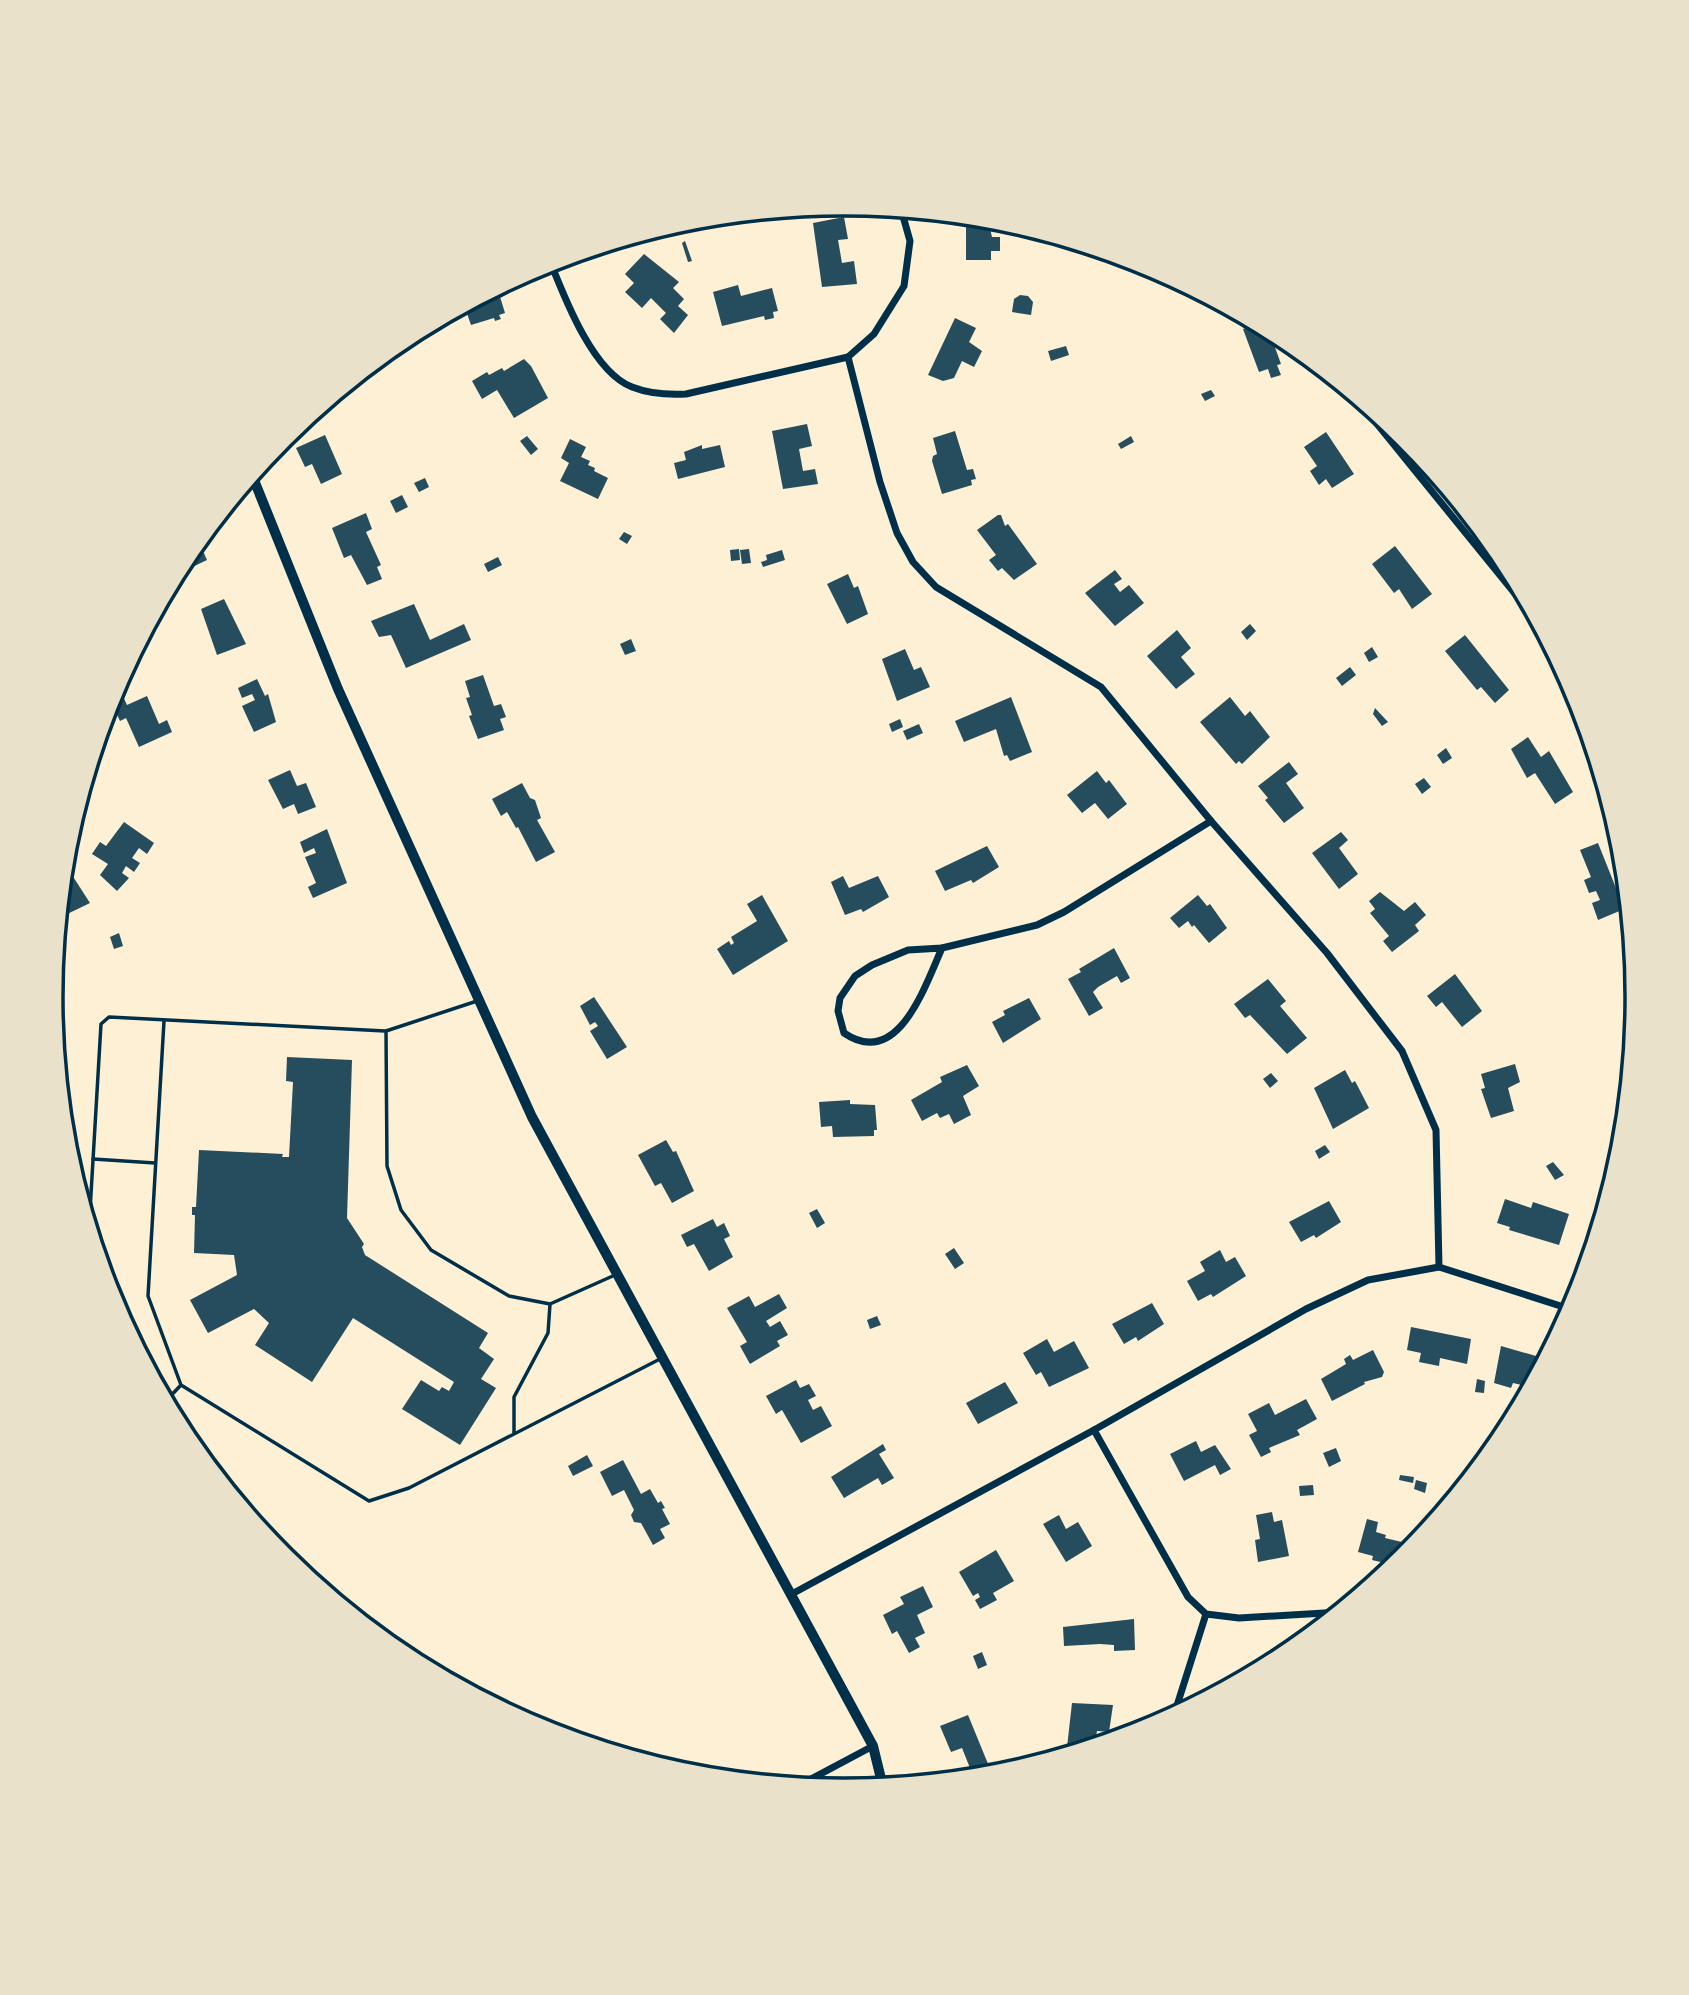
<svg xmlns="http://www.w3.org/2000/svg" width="1689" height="1995" font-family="'PT Sans Narrow',sans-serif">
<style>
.building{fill:#264d5e}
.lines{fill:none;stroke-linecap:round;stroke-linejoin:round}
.service{stroke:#003049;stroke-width:3.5}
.minor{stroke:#003049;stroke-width:7}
.secondary{stroke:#003049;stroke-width:10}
.rim{fill:none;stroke:#003049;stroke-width:3.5}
</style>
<rect width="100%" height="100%" fill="#fdf0d5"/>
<g class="building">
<polygon points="844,217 848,239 838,240 842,263 854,261 857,284 822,287 813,223"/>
<polygon points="983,220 988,220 992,237 1000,237 1000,251 991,251 991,260 966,260 966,227 983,228"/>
<polygon points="685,241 692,261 688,262 682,243"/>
<polygon points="644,254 679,282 673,288 684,299 678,306 688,315 674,333 660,319 666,313 651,298 642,308 625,292 634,283 625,274"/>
<polygon points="738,285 741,296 772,288 778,311 773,312 774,318 765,320 764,316 722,326 713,292"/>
<polygon points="497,287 505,313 499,315 501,319 495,321 494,318 471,325 464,305"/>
<polygon points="1020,295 1028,296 1033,302 1031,315 1012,312 1014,299"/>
<polygon points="955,318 976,328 969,342 982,351 974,367 962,361 954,378 943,381 928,375"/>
<polygon points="1259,323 1268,328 1281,364 1277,365 1281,375 1271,378 1268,369 1259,372 1243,329"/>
<polygon points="1066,346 1069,355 1051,361 1048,351"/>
<polygon points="524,359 531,366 548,398 514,418 497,390 482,399 472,381 487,372 489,375 502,368 504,371"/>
<polygon points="1211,390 1215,396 1205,401 1201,394"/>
<polygon points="807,424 812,446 799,449 803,471 815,469 818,484 783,489 772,431"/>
<polygon points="955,431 967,470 973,469 976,479 971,480 972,485 942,494 932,461 933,456 937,454 933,438"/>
<polygon points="1326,432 1354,474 1332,488 1326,479 1319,485 1310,471 1317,466 1304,447"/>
<polygon points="325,435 342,474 321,484 312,464 305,467 296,448"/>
<polygon points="527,436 538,449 531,455 520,441"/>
<polygon points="1131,436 1134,442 1121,449 1118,444"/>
<polygon points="570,439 586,447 581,457 590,461 588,465 595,468 594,471 608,478 598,499 560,481 569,463 561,458"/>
<polygon points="702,445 702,449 720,445 725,467 678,479 674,463 686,460 684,452"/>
<polygon points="425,478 429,487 419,492 414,483"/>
<polygon points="402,495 408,507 396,513 390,501"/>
<polygon points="366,513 372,529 366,532 381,565 377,567 382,579 367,585 351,555 344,558 332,528"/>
<polygon points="998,515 1001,515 1005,526 1008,524 1037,564 1014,580 1002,568 998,571 989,560 996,555 977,530"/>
<polygon points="624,532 632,536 627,544 619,539"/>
<polygon points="198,540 207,560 184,571 181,563"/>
<polygon points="1395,546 1432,594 1412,609 1399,589 1394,593 1372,564"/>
<polygon points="739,549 740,560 731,561 730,550"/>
<polygon points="749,549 751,563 742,564 740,550"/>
<polygon points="782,550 785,560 763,567 761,562 767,560 766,555"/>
<polygon points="498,557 502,565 488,572 484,564"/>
<polygon points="1115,570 1122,579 1114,584 1120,592 1129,585 1144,603 1115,626 1085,593"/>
<polygon points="848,574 854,588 858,586 868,614 847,624 827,584"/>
<polygon points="224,599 246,644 217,655 201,609"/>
<polygon points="414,604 430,640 464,624 471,640 406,668 391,635 379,637 371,621"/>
<polygon points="1250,624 1256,631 1247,640 1241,632"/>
<polygon points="1177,630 1191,648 1181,657 1195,674 1176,689 1147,656"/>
<polygon points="1465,635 1509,690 1495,703 1481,687 1477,690 1445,651"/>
<polygon points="631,639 636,651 625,655 620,644"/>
<polygon points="1372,647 1378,657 1369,662 1364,653"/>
<polygon points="905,649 914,670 921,667 930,687 897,701 882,659"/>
<polygon points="1350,667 1356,675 1342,686 1336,678"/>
<polygon points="483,675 494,706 501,704 506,717 500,719 504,730 478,739 469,716 472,715 466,698 470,697 465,681"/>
<polygon points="257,679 265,696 268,694 276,722 254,732 242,706 255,700 252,694 242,698 238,688"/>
<polygon points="122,694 127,705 147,696 159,724 167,720 172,732 139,747 126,718 120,721 110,700"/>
<polygon points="1011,697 1032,752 1010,761 1007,755 1004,756 996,729 964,742 955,721"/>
<polygon points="1230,697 1245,716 1250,711 1270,737 1242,764 1239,761 1236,764 1200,722"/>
<polygon points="1375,708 1388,722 1382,726 1373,714"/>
<polygon points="900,719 903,727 892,732 889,724"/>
<polygon points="919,724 923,733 907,740 903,731"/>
<polygon points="1528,737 1541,757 1549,751 1573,792 1555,804 1535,773 1527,778 1511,749"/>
<polygon points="1446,748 1452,758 1443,764 1437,755"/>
<polygon points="1289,762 1298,774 1286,783 1304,808 1284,823 1265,800 1268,798 1258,786"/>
<polygon points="290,770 297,786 306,783 316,807 298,814 294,804 283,809 268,780"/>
<polygon points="1097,771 1106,783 1109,780 1127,804 1108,819 1095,803 1082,813 1067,795"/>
<polygon points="1424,778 1431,787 1422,794 1415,784"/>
<polygon points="522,783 530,798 535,800 541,818 537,820 555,852 536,862 518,827 516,828 507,812 501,816 492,799"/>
<polygon points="124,822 154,843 147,854 139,848 132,858 140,863 134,872 126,866 122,873 129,878 117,891 100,875 108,864 92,854 100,842 106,846"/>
<polygon points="327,829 347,883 313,898 308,887 316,883 305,857 316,853 314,848 304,853 300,842"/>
<polygon points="1341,832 1348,840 1339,848 1358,874 1339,889 1312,853"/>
<polygon points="1598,843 1618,893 1627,886 1629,907 1598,920 1592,903 1600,900 1596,891 1589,893 1584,880 1591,877 1580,850"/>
<polygon points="987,846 999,867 973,883 971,880 945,891 935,871"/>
<polygon points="72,875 90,903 59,918 62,881"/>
<polygon points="843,876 849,888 878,876 889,897 863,912 861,909 845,915 831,882"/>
<polygon points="1380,892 1404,911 1415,902 1426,915 1415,925 1419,931 1392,952 1383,941 1389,936 1370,913 1375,909 1369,901"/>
<polygon points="762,895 788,941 733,975 717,949 729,941 731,945 734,943 731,937 757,921 747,904"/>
<polygon points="1198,895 1207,906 1210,904 1227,928 1209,943 1194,925 1192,927 1188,921 1179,928 1170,918"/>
<polygon points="119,933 123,946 114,949 110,937"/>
<polygon points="1114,948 1130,978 1121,983 1117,976 1098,987 1093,992 1103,1008 1089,1016 1068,979 1081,972 1079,969"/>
<polygon points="1455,974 1482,1011 1462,1027 1442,1002 1436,1007 1427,996"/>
<polygon points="1268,979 1286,1001 1280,1006 1307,1038 1287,1054 1250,1015 1245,1018 1234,1004"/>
<polygon points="594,997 627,1047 607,1059 590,1031 598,1026 595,1022 590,1025 580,1006"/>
<polygon points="1029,998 1041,1019 1003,1043 992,1022 1005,1015 1003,1011"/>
<polygon points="287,1057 352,1060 347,1218 364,1244 362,1247 365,1255 488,1333 479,1348 494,1359 481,1379 496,1388 460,1445 402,1409 421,1380 439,1391 442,1387 449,1391 454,1382 353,1318 312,1382 255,1345 269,1323 254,1309 208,1333 190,1300 237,1275 234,1255 194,1253 195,1215 192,1215 192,1207 196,1207 199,1150 283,1154 282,1157 289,1157 293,1082 286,1081"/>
<polygon points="1515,1064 1520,1082 1508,1088 1514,1111 1491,1118 1481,1089 1485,1088 1481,1074"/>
<polygon points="967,1065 979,1086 963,1096 971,1115 954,1124 949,1114 940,1118 937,1113 922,1121 911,1100 942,1082 940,1077"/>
<polygon points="1345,1070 1352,1083 1355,1081 1369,1108 1333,1129 1314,1088"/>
<polygon points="1271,1073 1278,1081 1270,1088 1263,1079"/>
<polygon points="850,1100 850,1104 875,1105 877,1130 874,1130 874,1136 833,1137 832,1126 821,1127 819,1102"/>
<polygon points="666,1140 673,1152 676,1151 694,1191 672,1203 661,1183 655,1186 638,1155"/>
<polygon points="1325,1145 1330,1152 1319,1159 1315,1151"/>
<polygon points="1553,1162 1564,1175 1555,1180 1546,1166"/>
<polygon points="1505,1199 1531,1208 1533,1202 1569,1214 1559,1245 1509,1230 1510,1227 1497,1223"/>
<polygon points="1329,1201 1341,1222 1316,1238 1314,1235 1301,1242 1289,1222"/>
<polygon points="817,1209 825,1223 817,1228 809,1213"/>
<polygon points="713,1219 717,1227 724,1223 730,1236 724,1239 733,1257 709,1271 694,1244 687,1247 681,1235"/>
<polygon points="954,1248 964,1263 955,1269 945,1254"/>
<polygon points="1220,1250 1226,1262 1235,1257 1246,1276 1213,1297 1211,1294 1198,1301 1187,1281 1205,1271 1200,1262"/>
<polygon points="779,1294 787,1308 766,1321 770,1327 780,1321 788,1335 777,1341 780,1346 750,1364 740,1346 747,1342 727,1308 749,1296 755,1307"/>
<polygon points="1152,1303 1164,1324 1138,1341 1136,1337 1124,1344 1112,1324"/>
<polygon points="877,1316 881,1325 870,1329 867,1320"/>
<polygon points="1411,1327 1471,1339 1467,1364 1440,1358 1439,1366 1419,1362 1421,1353 1407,1350"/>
<polygon points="1047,1339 1054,1352 1074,1341 1089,1368 1049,1387 1041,1372 1036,1375 1023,1353"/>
<polygon points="1501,1346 1543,1358 1531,1387 1513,1383 1511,1388 1494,1383"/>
<polygon points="1373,1350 1384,1372 1382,1377 1364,1382 1365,1384 1332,1401 1321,1379 1346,1364 1344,1359 1350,1355 1353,1360"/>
<polygon points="1477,1379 1485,1381 1484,1393 1475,1392"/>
<polygon points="796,1380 800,1388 809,1384 816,1396 808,1400 813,1410 821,1406 832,1426 801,1443 782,1410 776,1414 766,1396"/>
<polygon points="1005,1382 1018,1403 978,1424 966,1403"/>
<polygon points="1306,1399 1317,1419 1297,1430 1300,1435 1269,1448 1271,1452 1261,1457 1249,1435 1257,1431 1248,1414 1269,1403 1275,1415"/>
<polygon points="1196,1441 1201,1452 1215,1445 1231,1469 1220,1475 1215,1465 1184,1481 1170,1454"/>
<polygon points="883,1444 886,1450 879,1454 894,1478 882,1485 878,1478 844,1498 831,1477"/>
<polygon points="1336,1448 1341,1461 1329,1467 1323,1453"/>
<polygon points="587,1455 593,1466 573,1476 568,1466"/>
<polygon points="623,1460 641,1494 650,1489 658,1503 661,1501 665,1508 662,1509 670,1524 660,1529 665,1538 653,1545 641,1523 634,1522 631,1515 634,1510 624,1490 612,1496 600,1472"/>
<polygon points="1400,1475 1414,1477 1413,1483 1399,1480"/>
<polygon points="1416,1480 1427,1483 1425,1493 1414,1489"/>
<polygon points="1313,1485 1314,1495 1300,1496 1299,1486"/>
<polygon points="1272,1512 1274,1522 1282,1520 1289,1556 1258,1562 1255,1540 1260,1539 1256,1515"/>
<polygon points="1059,1515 1066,1529 1078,1522 1092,1546 1066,1562 1043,1524"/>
<polygon points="1367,1519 1378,1522 1376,1532 1386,1535 1385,1538 1406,1543 1407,1537 1418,1540 1416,1546 1397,1566 1372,1560 1373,1556 1358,1552"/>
<polygon points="996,1550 1014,1581 993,1593 997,1600 980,1609 975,1600 980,1597 978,1593 973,1596 959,1572"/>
<polygon points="923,1586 933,1607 917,1615 925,1633 915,1638 920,1647 909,1653 897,1631 892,1634 883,1615 904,1604 900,1597"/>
<polygon points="1134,1619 1135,1650 1114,1651 1114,1645 1100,1644 1064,1646 1063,1627"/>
<polygon points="982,1652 987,1665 978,1669 973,1656"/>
<polygon points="1072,1703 1113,1705 1109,1732 1097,1731 1094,1747 1066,1756"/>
<polygon points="968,1715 993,1776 992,1777 974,1778 962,1748 951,1752 940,1726"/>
</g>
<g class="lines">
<g class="service">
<polyline points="477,1001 386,1031 387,1166 401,1210 431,1250 509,1296 550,1304 615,1275"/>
<polyline points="164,1021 148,1296 181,1385 369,1501 409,1488 660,1359"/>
<polyline points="93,1159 155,1163"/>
<polyline points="89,1228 101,1024 109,1017 385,1031"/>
<polyline points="165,1402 180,1386"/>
<polyline points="514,1433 514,1397 548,1333 550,1304"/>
</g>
<g class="minor">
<path d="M550,261c15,38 43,111 82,126 18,7 36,8 54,7l162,-37 26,-23 30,-48 6,-45 -9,-32"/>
<polyline points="848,357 880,482 897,533 913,562 936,587 1101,687 1211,821 1327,953 1402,1051 1436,1130 1439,1267"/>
<polyline points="1361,399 1365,409 1542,627"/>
<path d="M942,948c-17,38 -44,122 -98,85l-6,-22 2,-13 15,-22 17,-11 36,-15 34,-2 95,-23 27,-13 147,-91"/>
<polyline points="1094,1430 1188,1597 1206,1614 1239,1618 1341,1612"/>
<polyline points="790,1595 1094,1430 1306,1309 1368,1280 1439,1267 1573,1310"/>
<polyline points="1173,1718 1206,1614"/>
<polyline points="796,1787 873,1746"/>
</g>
<polyline class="secondary" points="252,475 338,689 532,1117 873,1746 883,1787"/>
</g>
<path d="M0 0H1689V1995H0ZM63 997a781 781 0 1 1 1562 0a781 781 0 1 1-1562 0Z" fill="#e9e1ca" fill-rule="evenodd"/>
<path class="rim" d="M63 997a781 781 0 1 1 1562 0a781 781 0 1 1-1562 0Z"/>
</svg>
